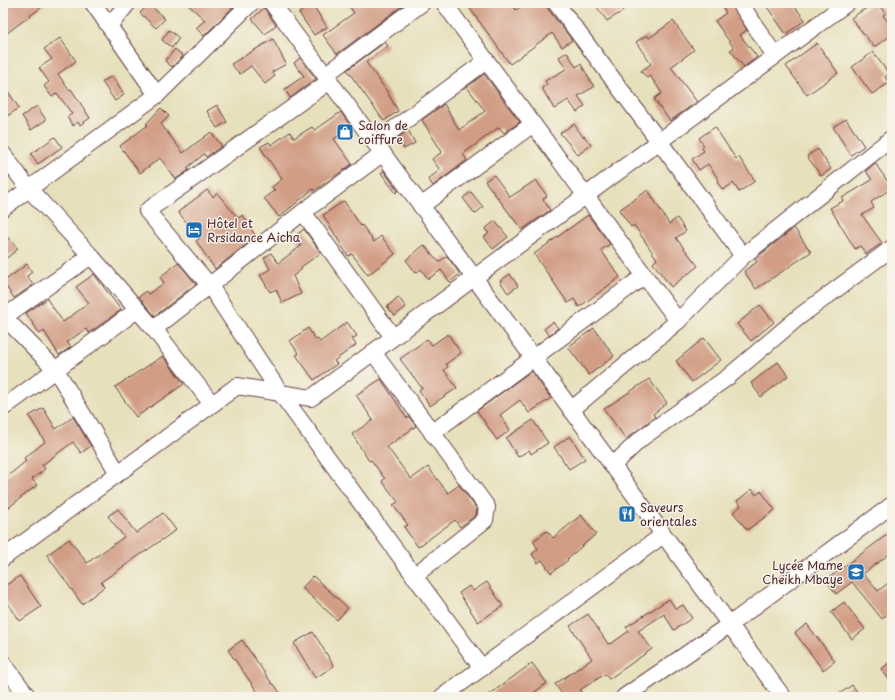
<svg xmlns="http://www.w3.org/2000/svg" width="895" height="700" font-family="'Playpen Sans',sans-serif">
<style>
.building{fill:#d19d85}
.lines{fill:none;stroke-linecap:round;stroke-linejoin:round}
.minor-casing{stroke:#623c41;stroke-width:18}
.minor{stroke:#fff;stroke-width:16}
.labels{text-anchor:middle;dominant-baseline:central;stroke-width:3;stroke-linejoin:round;paint-order:stroke}
.poi-label{font-size:12px;fill:#4a1f2b;stroke:#f7f3e8;text-anchor:start}
</style>
<rect width="100%" height="100%" fill="#f7f3e8"/>
<filter id="ink" filterUnits="userSpaceOnUse"><feTurbulence type="fractalNoise" baseFrequency=".025" numOctaves="2"/><feDisplacementMap in="SourceGraphic" scale="8" xChannelSelector="R" yChannelSelector="G"/><feConvolveMatrix kernelMatrix="1 2 1 2 8 2 1 2 1" color-interpolation-filters="sRGB"/></filter>
<filter id="wash" filterUnits="userSpaceOnUse"><feTurbulence type="fractalNoise" baseFrequency=".012" numOctaves="4" result="noise"/><feDisplacementMap in="SourceGraphic" scale="16" xChannelSelector="R" yChannelSelector="G"/><feGaussianBlur stdDeviation="0.9" result="paint"/><feColorMatrix in="noise" values="0 0 0 0 0 0 0 0 0 0 0 0 0 0 0 0 0 1.4 0 .05"/><feComposite in="paint" operator="in"/></filter>
<g filter="url(#wash)">
<rect width="100%" height="100%" fill="#e7e0bc"/>
<g id="blocks">
<g class="building">
<polygon points="12,3 47,3 3,36 3,10"/>
<polygon points="186,3 229,3 233,7 204,36 196,28 205,20"/>
<polygon points="347,3 406,3 337,54 323,35 354,13"/>
<polygon points="466,3 511,3 516,10 527,3 547,3 548,9 572,40 562,47 552,33 510,64"/>
<polygon points="594,3 618,3 623,11 607,21"/>
<polygon points="731,3 747,30 740,35 757,57 744,67 730,50 734,48 715,21 726,13 723,8"/>
<polygon points="773,3 792,3 805,20 786,34 767,7"/>
<polygon points="874,3 879,3 886,13 883,15 892,28 892,35 874,47 851,18"/>
<polygon points="149,4 165,19 156,28 140,13"/>
<polygon points="312,4 327,27 314,35 299,13"/>
<polygon points="264,8 276,25 265,34 252,19"/>
<polygon points="673,21 694,50 671,67 697,102 670,121 654,99 662,93 650,76 647,78 641,71 651,64 636,42 647,35 649,38"/>
<polygon points="169,30 179,38 172,48 162,40"/>
<polygon points="60,38 76,61 58,74 69,90 71,89 90,118 80,125 78,122 73,126 67,117 72,114 57,93 52,97 44,86 49,82 39,68 52,59 44,49"/>
<polygon points="273,39 286,64 272,72 275,76 265,84 251,66 240,74 231,64"/>
<polygon points="385,42 388,46 366,62 386,90 398,111 384,121 347,70"/>
<polygon points="817,43 838,73 807,95 786,66"/>
<polygon points="175,49 183,56 172,67 165,61"/>
<polygon points="567,52 576,67 581,64 594,87 578,96 585,106 577,112 568,100 554,109 542,88 547,84 545,81 566,69 559,57"/>
<polygon points="873,52 889,74 885,77 889,83 872,94 852,67"/>
<polygon points="300,58 316,79 290,98 285,89 304,76 294,63"/>
<polygon points="484,74 520,122 504,133 499,127 463,154 467,160 433,186 428,179 440,170 432,159 442,152 422,120 444,104 459,130 485,111 467,87"/>
<polygon points="112,76 124,95 115,101 102,82"/>
<polygon points="3,84 19,108 3,119"/>
<polygon points="217,105 227,122 217,128 207,111"/>
<polygon points="37,106 46,120 31,130 22,116"/>
<polygon points="161,108 169,116 161,124 183,153 211,132 222,146 206,157 204,154 187,168 189,170 176,179 160,158 140,173 120,146 148,125 146,124"/>
<polygon points="341,112 351,127 334,139 352,164 314,191 313,189 279,217 264,198 275,190 272,187 282,179 260,147 269,142 271,145 290,132 294,138 312,127 315,130"/>
<polygon points="846,119 864,146 851,155 833,127"/>
<polygon points="574,124 583,137 584,136 591,145 578,155 560,133"/>
<polygon points="715,127 736,159 739,157 755,181 739,192 733,183 723,190 717,182 719,180 708,164 699,170 692,159 704,151 702,148 704,146 699,138"/>
<polygon points="408,130 415,143 404,149 398,138"/>
<polygon points="55,137 62,147 38,164 31,154"/>
<polygon points="818,149 831,169 821,176 807,156"/>
<polygon points="875,163 892,188 871,202 874,208 862,215 882,243 866,254 860,246 855,249 830,208 843,201 842,198 872,180 866,171"/>
<polygon points="384,171 398,191 396,193 381,173"/>
<polygon points="494,175 510,197 536,180 547,196 543,199 550,210 522,230 485,181"/>
<polygon points="207,190 213,197 217,193 238,218 243,215 256,237 215,269 196,241 200,238 178,212"/>
<polygon points="648,190 669,224 677,218 686,231 676,238 698,266 671,287 653,263 657,259 634,225 631,227 619,210"/>
<polygon points="471,192 483,207 475,214 463,198"/>
<polygon points="344,201 361,226 362,225 374,242 381,236 395,254 368,275 352,254 348,256 323,215"/>
<polygon points="588,215 610,244 601,250 620,277 579,307 574,299 568,303 534,254"/>
<polygon points="495,221 508,237 493,249 484,237 489,233 485,229"/>
<polygon points="794,228 811,252 756,289 744,271 757,262 755,259"/>
<polygon points="304,229 321,253 301,267 302,269 293,276 301,294 282,303 276,289 270,292 260,275 270,269 264,258 271,253 278,263 301,246 295,236"/>
<polygon points="3,232 18,249 3,261"/>
<polygon points="424,245 439,262 447,256 460,274 450,282 441,270 428,279 421,269 416,273 406,260"/>
<polygon points="178,263 196,284 155,316 139,297 146,291 148,294 164,283 160,277"/>
<polygon points="27,264 32,272 27,276 33,285 14,298 3,282"/>
<polygon points="94,274 121,310 89,333 86,329 67,342 71,347 59,355 44,331 40,334 26,313 47,299 63,322 89,303 76,287"/>
<polygon points="510,274 518,286 508,293 500,281"/>
<polygon points="398,297 406,307 395,316 387,307"/>
<polygon points="760,305 774,322 751,341 737,324"/>
<polygon points="347,322 357,336 352,339 356,345 334,361 337,364 314,380 296,355 299,354 290,341 308,328 316,340 318,339 320,342"/>
<polygon points="553,322 558,328 549,335 544,329"/>
<polygon points="594,328 614,356 589,375 568,347"/>
<polygon points="448,334 461,353 446,364 448,367 444,370 457,388 430,406 419,390 422,388 400,359 427,339 432,345"/>
<polygon points="704,338 721,360 692,382 676,361"/>
<polygon points="163,356 184,384 136,417 115,387"/>
<polygon points="778,362 788,376 761,397 751,383"/>
<polygon points="531,371 551,398 529,413 520,400 500,415 510,430 497,440 477,411"/>
<polygon points="381,379 407,418 409,417 416,426 387,447 411,479 428,467 448,493 459,485 477,509 476,515 460,527 455,520 418,547 404,527 408,525 393,505 398,502 382,481 385,479 371,460 369,461 352,434 373,420 356,395"/>
<polygon points="649,379 667,403 653,414 655,417 626,439 604,409"/>
<polygon points="43,408 56,429 73,417 91,446 81,453 73,442 42,465 45,469 32,479 37,485 3,512 3,480 26,461 24,458 45,442 29,416"/>
<polygon points="533,420 548,443 531,454 529,450 518,457 506,438"/>
<polygon points="570,436 585,459 569,469 554,447"/>
<polygon points="752,489 756,495 761,491 775,510 747,530 733,512 741,506 737,501"/>
<polygon points="118,509 136,533 163,513 176,530 101,582 104,587 82,604 47,555 69,539 87,563 124,537 108,516"/>
<polygon points="581,515 596,534 567,559 568,560 551,573 542,560 538,563 532,554 538,549 533,541 547,531 553,538"/>
<polygon points="892,531 892,552 863,574 878,591 892,580 892,610 882,619 852,582 836,594 826,580"/>
<polygon points="20,576 41,607 20,621 3,596 3,587"/>
<polygon points="313,576 348,608 337,620 302,588"/>
<polygon points="487,582 503,606 478,622 459,593 469,586 473,591"/>
<polygon points="669,599 676,609 683,605 692,618 674,630 664,614 638,631 652,649 609,679 605,674 580,690 585,697 564,697 555,684 592,659 570,626 588,614 608,644 612,643 629,631 626,627"/>
<polygon points="844,602 865,629 852,639 831,612"/>
<polygon points="807,624 835,661 823,670 795,633"/>
<polygon points="313,632 334,666 315,678 294,643"/>
<polygon points="242,640 273,685 274,684 283,697 261,697 228,650"/>
<polygon points="892,661 892,683 881,669"/>
<polygon points="532,663 547,683 528,697 486,697"/>
<polygon points="852,685 861,697 835,697"/>
</g>
</g>
</g>
<g filter="url(#ink)">
<use href="#blocks" fill-opacity="0" stroke="#623c41" stroke-width="1"/>
<g class="lines">
<g class="minor-casing">
<g id="minor">
<polyline points="93,3 157,95"/>
<polyline points="272,3 783,697"/>
<polyline points="444,3 678,321"/>
<polyline points="556,3 659,141 743,256"/>
<polyline points="740,3 775,56"/>
<polyline points="109,26 128,3"/>
<polyline points="325,75 422,3"/>
<polyline points="330,81 147,211 210,286 281,394 482,668"/>
<polyline points="375,143 486,61"/>
<polyline points="3,154 29,189 91,256 154,329 212,404"/>
<polyline points="421,206 533,124"/>
<polyline points="3,208 157,95 251,3"/>
<polyline points="303,212 393,337"/>
<polyline points="3,316 56,370 118,473"/>
<polyline points="4,317 91,256"/>
<polyline points="154,329 303,212 383,153"/>
<polyline points="373,352 487,507 485,520 414,576"/>
<polyline points="3,408 137,310"/>
<polyline points="571,410 678,321 743,256 892,138"/>
<polyline points="432,433 644,276"/>
<polyline points="612,466 643,437 728,377 800,316 892,248"/>
<polyline points="3,558 237,386 311,398 847,3"/>
<polyline points="3,663 28,697"/>
<polyline points="442,697 663,535"/>
<polyline points="624,697 729,625 892,505"/>
</g>
</g>
<use href="#minor" class="minor"/>
</g>
</g>
<defs>
<g id="shop-square" transform="scale(0.9)"><rect x="-9" y="-9" width="18" height="18" rx="4" fill="#1f6fb2" stroke="#f7f3e8"/><path d="M-5-2.5h2.3a2.7 3.5 0 0 1 5.4 0H5L5.5 6h-11ZM-1.5-2.5h3a1.5 2.3 0 0 0-3 0Z" fill="#fff"/></g>
<g id="hotel-square" transform="scale(0.9)"><rect x="-9" y="-9" width="18" height="18" rx="4" fill="#1f6fb2" stroke="#f7f3e8"/><path d="M-6-4.5h1.5V1H6V5H4.5V3h-9V5H-6ZM-4 0a1.8 1.8 0 1 1 3.6 0ZM.5 0V-2.5h3Q6-2.5 6 0Z" fill="#fff"/></g>
<g id="restaurant-square" transform="scale(0.9)"><rect x="-9" y="-9" width="18" height="18" rx="4" fill="#1f6fb2" stroke="#f7f3e8"/><path d="M-5-6h1v4h1v-4h1v4h1v-4h1v5L-1.5 .5V6h-2V.5L-5-1ZM5-6V6H3V1.5H1.5Q1.5-4 5-6Z" fill="#fff"/></g>
<g id="school-square" transform="scale(0.9)"><rect x="-9" y="-9" width="18" height="18" rx="4" fill="#1f6fb2" stroke="#f7f3e8"/><path d="M0-5L7-2L0 1L-7-2ZM-4 1L0 2.5L4 1V4Q0 6-4 4Z" fill="#fff"/></g>
</defs>
<g fill-rule="evenodd">
<use href="#shop-square" x="345" y="132"/>
<use href="#hotel-square" x="194" y="230"/>
<use href="#restaurant-square" x="627" y="514"/>
<use href="#school-square" x="856" y="572"/>
</g>
<g class="labels">
<g class="poi-label">
<text x="358" y="125">Salon de<tspan x="358" dy="14">coiffure</tspan></text>
<text x="207" y="223">Hôtel et<tspan x="207" dy="14">Rrsidance Aicha</tspan></text>
<text x="640" y="507">Saveurs<tspan x="640" dy="14">orientales</tspan></text>
<text x="843" y="565" text-anchor="end">Lycée Mame<tspan x="843" dy="14">Cheikh Mbaye</tspan></text>
</g>
</g>
<rect width="895" height="700" fill="none" stroke="#f7f3e8" stroke-width="16"/>
</svg>
